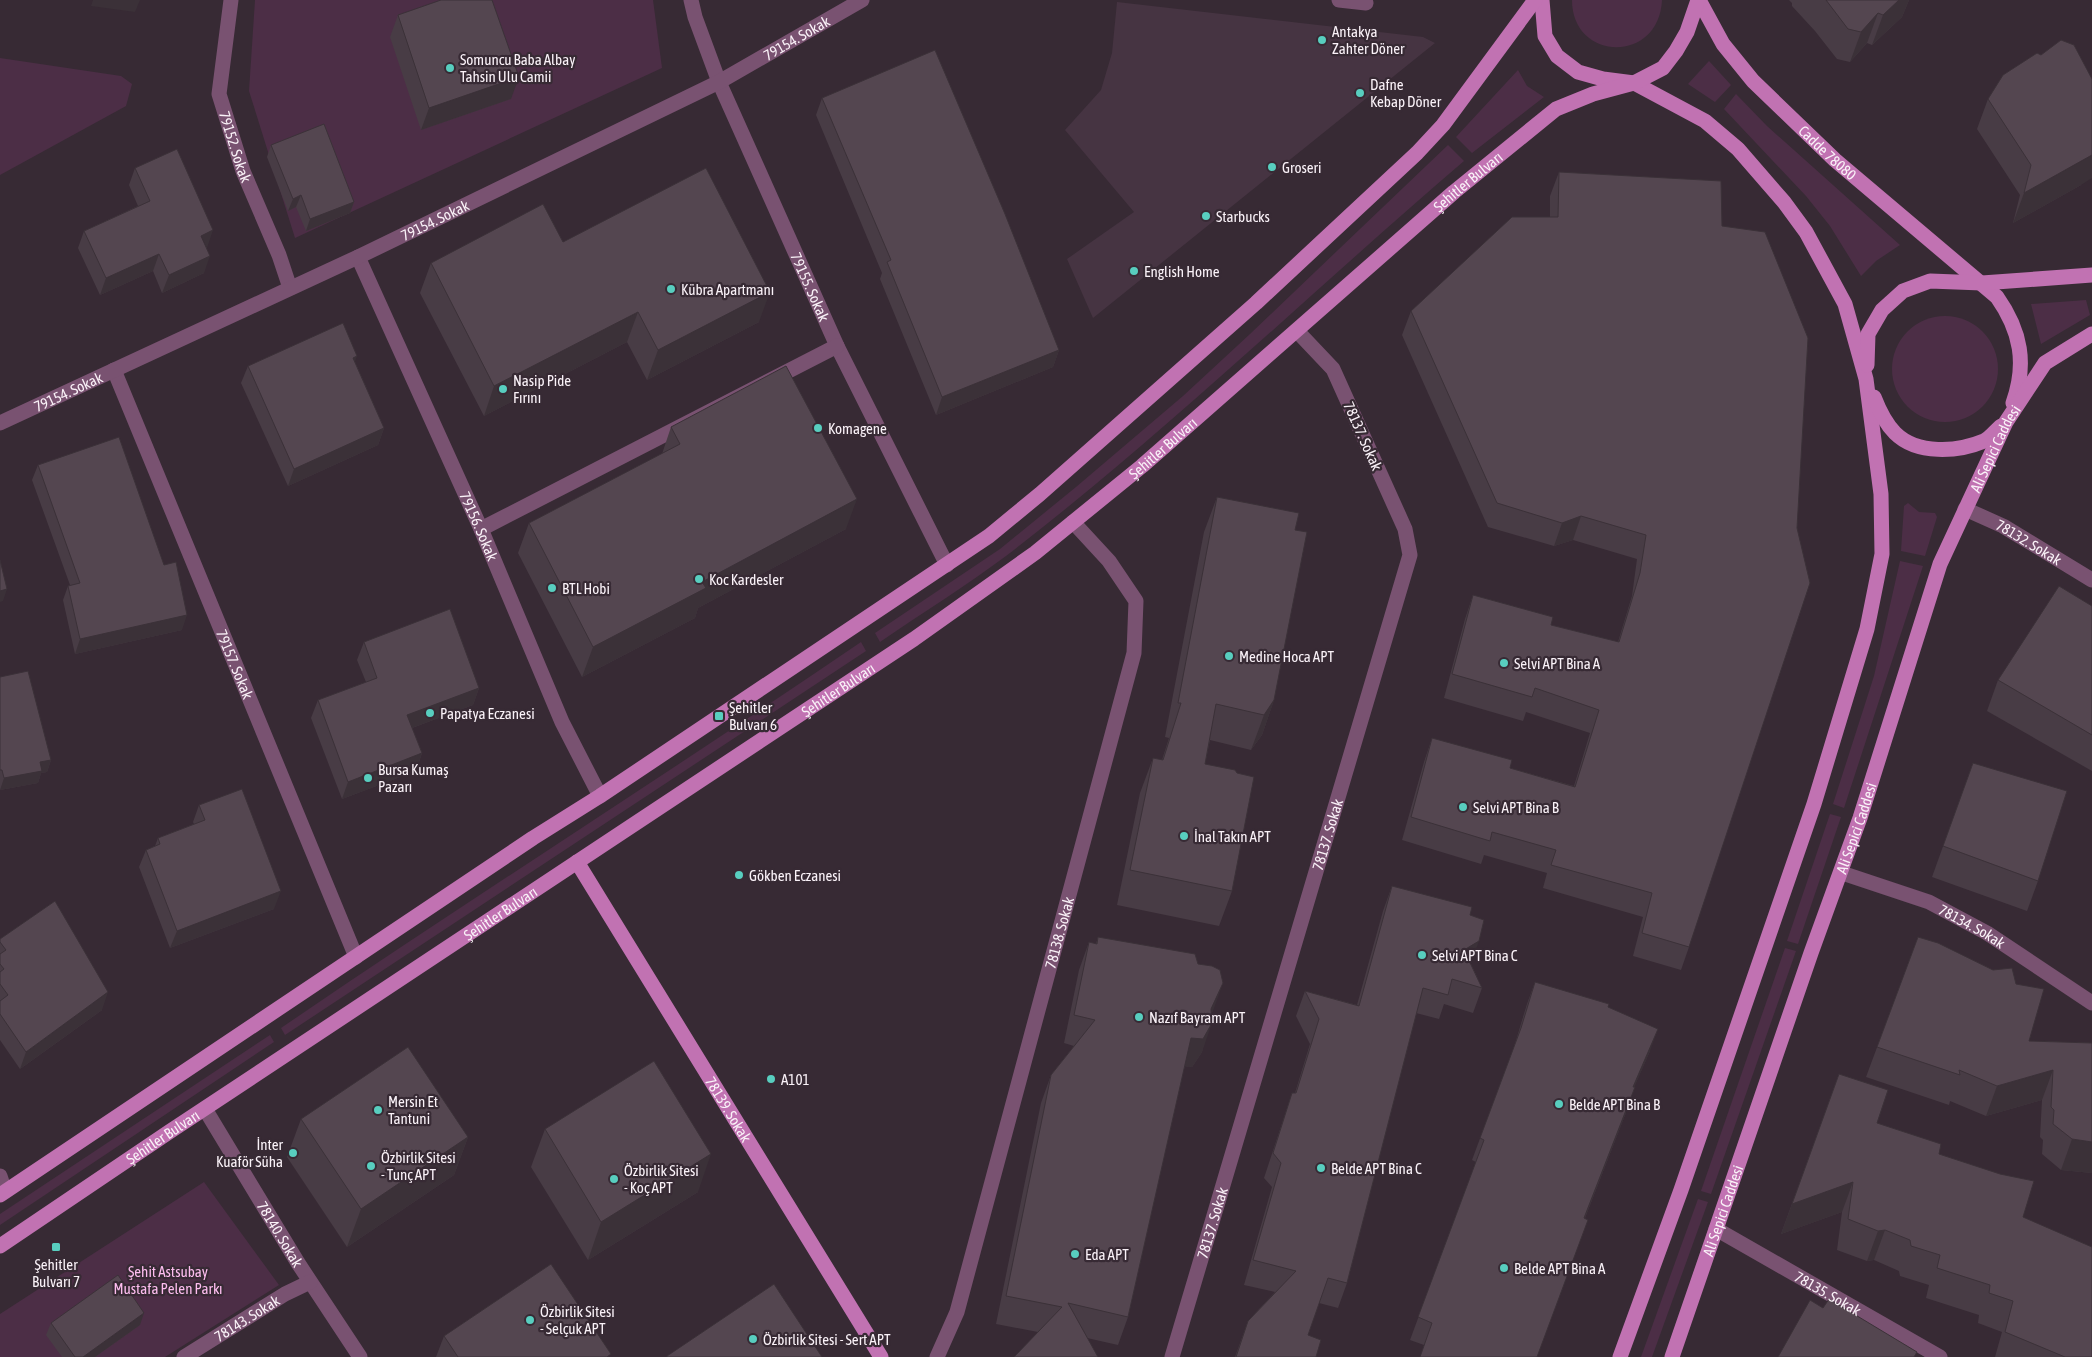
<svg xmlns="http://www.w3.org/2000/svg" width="2092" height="1357" font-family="'Asap Condensed',sans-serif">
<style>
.built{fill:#463442}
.green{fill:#4c2e46}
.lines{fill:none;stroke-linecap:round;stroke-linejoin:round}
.minor{stroke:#795271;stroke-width:15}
.major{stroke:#c172b2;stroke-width:15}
.wall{fill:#483c45}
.shaded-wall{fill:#3b3138}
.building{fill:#544650;stroke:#3b3138}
.poi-dot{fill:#58cebf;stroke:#372a34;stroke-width:2}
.labels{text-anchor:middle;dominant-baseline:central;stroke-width:4.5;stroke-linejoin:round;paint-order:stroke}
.poi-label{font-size:15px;fill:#faf2f8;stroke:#372a34;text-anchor:start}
.street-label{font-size:15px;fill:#faf2f8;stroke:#372a34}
.park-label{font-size:15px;fill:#fdbdef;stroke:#372a34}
</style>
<rect width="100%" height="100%" fill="#372a34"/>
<polygon class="built" points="1117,2 1423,37 1435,43 1093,318 1067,259 1134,212 1065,130 1101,90 1112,53"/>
<g class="green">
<polygon points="255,0 653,0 662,68 295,238 249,91"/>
<path d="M1572,0h90c-3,64 -90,62 -90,0z"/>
<polygon points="0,58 121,76 132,84 126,106 0,175"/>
<polygon points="1709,61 1731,85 1715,102 1688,84"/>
<polygon points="1518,70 1527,86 1544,97 1472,153 1456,137"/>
<polygon points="1736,94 1767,126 1900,245 1876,261 1861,276 1830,226 1806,196 1724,109"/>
<path d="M1448,145l16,16c-153,131 -298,272 -458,395 -40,30 -84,57 -126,86l-5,-9 125,-84 76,-62 107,-91 67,-62z"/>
<polygon points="2086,300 2090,315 2041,344 2031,304"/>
<circle cx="1945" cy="369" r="53"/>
<polygon points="1908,503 1919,512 1935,513 1937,517 1925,556 1901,551 1904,506"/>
<polygon points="1900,561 1923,566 1844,808 1833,804 1874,676"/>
<path d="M861,642l5,9 -581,384 -4,-7c192,-131 388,-255 580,-386z"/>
<polygon points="1830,814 1841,817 1798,944 1787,941"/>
<polygon points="1785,948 1796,951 1711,1194 1701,1191"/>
<polygon points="270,1035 274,1042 0,1225 0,1214"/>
<polygon points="204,1182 279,1285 165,1357 0,1357 0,1314"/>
<polygon points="1698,1199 1708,1202 1652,1357 1641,1357"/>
</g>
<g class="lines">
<g class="minor">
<path id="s1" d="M231,0l-12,94 24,77 36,84 11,33"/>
<path id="s2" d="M691,0l4,17 24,65 118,264 110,219"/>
<polyline points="1339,0 1366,3"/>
<path id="s3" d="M358,257l123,272 81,193 38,74"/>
<path id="s4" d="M114,370l242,587"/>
<path id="s5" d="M0,423l358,-166 361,-175 143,-82"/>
<path id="s6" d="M1965,509l38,17 89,54"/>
<polyline points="481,529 837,346"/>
<path id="s7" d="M1842,873l87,29 58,31 105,70"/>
<path id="s8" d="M205,1109l93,154 62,94"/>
<polyline points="0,1176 5,1191"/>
<path id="s9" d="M1716,1229l224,128"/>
<path id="s10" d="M184,1357l101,-63 25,-12"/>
<path id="s11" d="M937,1357l20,-45 177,-659 2,-52 -27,-40 -36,-39"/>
<path id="s12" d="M1172,1357l238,-802 -5,-26 -72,-160 -36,-38"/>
</g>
<g class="major">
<polyline points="1542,0 1545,36 1557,56 1578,72 1603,79 1634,83 1705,121 1738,149 1784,202 1806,232 1845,304 1866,379 1881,494 1882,554 1867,629 1814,804 1681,1190 1620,1357"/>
<path id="s13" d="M1699,0l24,44 30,37 82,79 162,137c24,34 30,67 16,106"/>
<polyline points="1867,365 1868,334 1882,310 1903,291 1930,281 1982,283 2092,275"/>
<path d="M1874,397c5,13 11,26 21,36 22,22 63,19 89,8 6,-3 12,-11 17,-15"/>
<path id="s14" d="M577,862l304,495"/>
<polyline points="0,1195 533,838 600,796 989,536 1040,494 1256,303 1417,153 1443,125 1535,0"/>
<path id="s15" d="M0,1246l169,-114 745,-493 121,-86 107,-87 312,-274 102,-83 37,-15 41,-11 29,-15 13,-17 11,-19 11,-32"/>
<path id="s16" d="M1672,1357l139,-404 49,-135 80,-254 66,-142 39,-59 47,-29"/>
</g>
</g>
<g class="wall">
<polygon points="1789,0 1909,0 1902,17 1872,45 1867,43 1850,62 1837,59 1815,31 1792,6 1792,3"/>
<polygon points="398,15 511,99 421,130 390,37"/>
<polygon points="822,98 1059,350 1053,367 936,415 880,279 882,273 816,115"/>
<polygon points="1988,99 2081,185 2013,223 2020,195 1977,129"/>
<polygon points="271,145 354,202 350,213 306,231 296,207 288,211 267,157"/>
<polygon points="135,168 207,248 204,273 162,293 153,271 100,295 78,248 84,231 138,206 129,185"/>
<polygon points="1559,172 1721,181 1689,947 1681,970 1633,956 1643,917 1543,888 1547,873 1484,855 1481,864 1402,840 1424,762 1432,738 1510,768 1574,786 1590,733 1526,712 1523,721 1444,698 1465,619 1473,595 1551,625 1618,642 1632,596 1637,559 1573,540 1554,546 1488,527 1402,335 1411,311 1550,217 1550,196"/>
<polygon points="563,242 759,322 647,380 627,342 484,416 420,293 431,263"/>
<polygon points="355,362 384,428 378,445 288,486 241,383 248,366"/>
<polygon points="671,427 846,529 698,608 695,618 582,677 518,553 529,523 662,454"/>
<polygon points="38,465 164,565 182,630 75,654 63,600 68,586 70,585 32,480"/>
<polygon points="1217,497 1295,530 1274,700 1262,735 1251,750 1210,740 1205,764 1237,773 1232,891 1219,926 1117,905 1140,793 1153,758 1162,760 1169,738 1165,737 1204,532"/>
<polygon points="2092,606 2092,771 1987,711 1998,680"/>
<polygon points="364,642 479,688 473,705 412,728 422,753 416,771 342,799 311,718 318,700 366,682 357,660"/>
<polygon points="0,677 51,760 47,772 41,773 38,783 0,790"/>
<polygon points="1973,763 2038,881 2027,911 1932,877"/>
<polygon points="199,805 274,909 170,948 139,867 146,850 155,846 158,838 194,824 193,822"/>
<polygon points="1392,886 1470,915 1471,964 1482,988 1473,1013 1444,1004 1439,1019 1416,1013 1347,1283 1338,1308 1319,1303 1308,1335 1316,1357 1235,1357 1248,1321 1275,1292 1244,1285 1272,1187 1264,1178 1292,1093 1295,1093 1310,1044 1296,1016 1305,991 1357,1005 1383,911"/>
<polygon points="1098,937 1211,1014 1202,1052 1192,1067 1184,1066 1128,1317 1118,1345 1087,1338 1038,1332 996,1324 1041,1103 1051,1075 1074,1046 1064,1043 1079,970 1089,942 1096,944"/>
<polygon points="1918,937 2029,1041 2092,1043 2092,1173 2061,1170 2042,1154 2043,1140 2040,1137 2042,1100 1986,1116 1950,1101 1949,1105 1866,1077"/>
<polygon points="0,939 102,1010 20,1069 0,1040"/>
<polygon points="1535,982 1608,1007 1650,1051 1634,1087 1627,1110 1585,1218 1424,1345 1410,1340 1476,1162 1472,1160 1514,1047 1527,1004"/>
<polygon points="1839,1074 1877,1123 1939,1154 2023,1217 2092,1357 1995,1357 2002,1332 1978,1323 1979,1315 1926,1298 1929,1285 1900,1276 1899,1271 1874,1260 1867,1261 1837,1250 1842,1212 1781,1234"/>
<polygon points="301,1119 468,1137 454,1175 347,1247 287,1157"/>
<polygon points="545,1129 698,1192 588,1260 531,1167"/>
<polygon points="51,1323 140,1325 95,1357 62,1357 46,1335"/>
<polygon points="444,1336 610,1357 436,1357"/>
</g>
<g class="shaded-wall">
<polygon points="93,0 140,0 135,12 91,6"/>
<polygon points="1899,0 1909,0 1902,17 1872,45 1883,15"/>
<polygon points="1878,13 1867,43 1850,62 1861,32"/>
<polygon points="519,77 511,99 421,130 429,108"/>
<polygon points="2092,155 2092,178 2081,185 2013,223 2024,193"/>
<polygon points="301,195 296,207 288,211 293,199"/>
<polygon points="354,202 350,213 306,231 310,219"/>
<polygon points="213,230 207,248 201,236"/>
<polygon points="159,254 153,271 100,295 106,278"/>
<polygon points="210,256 204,273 162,293 169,275"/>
<polygon points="770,292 759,322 647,380 658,350"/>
<polygon points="638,312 627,342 484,416 494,386"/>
<polygon points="1059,350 1053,367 936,415 942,397"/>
<polygon points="357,356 351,373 353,358"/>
<polygon points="384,428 378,445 288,486 294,469"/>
<polygon points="857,499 846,529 698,608 695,618 582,677 593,647 702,582"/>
<polygon points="1581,516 1573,540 1554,546 1562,523"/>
<polygon points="7,589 3,601 0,602 0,591"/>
<polygon points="187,615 182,630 75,654 80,639"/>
<polygon points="479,688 473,705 401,732 407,715"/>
<polygon points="1274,700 1262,735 1251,750 1264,715"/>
<polygon points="422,753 416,771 342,799 348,782"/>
<polygon points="51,760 47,772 41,773 38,783 0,790 4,778 40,762"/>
<polygon points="281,891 274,909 170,948 177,931"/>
<polygon points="1479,941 1470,966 1464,950"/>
<polygon points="1223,983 1213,1011 1201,1037 1211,1009"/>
<polygon points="108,992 102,1010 20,1069 26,1052"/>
<polygon points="1212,1023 1202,1052 1192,1067 1180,1066 1191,1038"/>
<polygon points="1658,1029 1650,1051 1625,1109 1633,1087"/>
<polygon points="2053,1070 2042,1100 1986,1116 1997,1086"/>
<polygon points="1635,1087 1627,1110 1576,1240 1584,1218"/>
<polygon points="468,1137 454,1175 347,1247 361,1209"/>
<polygon points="2072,1139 2092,1142 2092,1173 2061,1170"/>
<polygon points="711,1154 698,1192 588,1260 601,1222"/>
<polygon points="1853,1182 1842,1212 1781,1234 1792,1204"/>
<polygon points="1885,1230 1874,1260 1867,1261 1878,1231"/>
<polygon points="144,1313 140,1325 95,1357 83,1357"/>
</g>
<g class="building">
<polygon points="441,0 492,0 519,77 429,108 398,15"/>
<polygon points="1826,0 1899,0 1883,15 1878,13 1861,32 1848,29"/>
<polygon points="2061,40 2074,45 2092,79 2092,155 2024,193 2031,165 1988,99 2003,75 2037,53 2041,55"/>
<polygon points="935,50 1005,214 1059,350 942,397 887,262 891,260 822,98"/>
<polygon points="324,124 354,202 310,219 301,195 293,199 271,145"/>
<polygon points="177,149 213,230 201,236 210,256 169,275 159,254 106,278 84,231 150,201 135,168"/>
<polygon points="706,168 770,292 658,350 638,312 494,386 431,263 543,204 563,242"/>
<polygon points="1559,172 1721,181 1722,226 1765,232 1808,338 1797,528 1810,583 1689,947 1642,933 1652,893 1551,865 1556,850 1492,832 1490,841 1411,817 1432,738 1512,760 1510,768 1575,787 1599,710 1535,688 1532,697 1452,674 1473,595 1553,617 1551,625 1619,642 1640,573 1646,535 1581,516 1562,523 1497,503 1411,311 1512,217 1558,217"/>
<polygon points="343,323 357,356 353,358 384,428 294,469 248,366"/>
<polygon points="786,366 857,499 702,582 706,588 593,647 529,523 680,444 671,427"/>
<polygon points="119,437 164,565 176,562 187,615 80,639 68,586 80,583 38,465"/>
<polygon points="1217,497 1299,513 1295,530 1307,532 1274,700 1264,715 1216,704 1205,764 1235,770 1237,773 1254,777 1232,891 1130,870 1153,758 1163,760 1181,703 1178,703"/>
<polygon points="0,560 7,589 0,591"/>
<polygon points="2059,586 2092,606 2092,735 1998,680"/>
<polygon points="450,609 479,688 407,715 422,753 348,782 318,700 377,678 364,642"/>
<polygon points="28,671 51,760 40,762 42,771 4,778 2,770 0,770 0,677"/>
<polygon points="1973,763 2067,791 2038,881 1943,846"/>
<polygon points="242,789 281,891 177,931 146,850 160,844 158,838 205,820 199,805"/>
<polygon points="1392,886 1472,907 1470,915 1484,920 1479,941 1464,950 1482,988 1452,979 1448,995 1423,988 1347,1283 1328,1278 1308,1335 1321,1340 1316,1357 1236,1357 1248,1321 1296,1271 1253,1260 1281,1163 1273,1153 1292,1093 1296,1093 1319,1019 1305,991 1359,1006"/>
<polygon points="55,901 108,992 26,1052 0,1014 0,1001 8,995 0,984 0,972 4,969 0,964 0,954 6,950 0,942 0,939"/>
<polygon points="1098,937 1195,954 1198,964 1212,966 1220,970 1223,983 1211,1009 1212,1023 1203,1039 1191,1038 1128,1317 1068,1303 1098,1357 1014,1357 1062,1307 1006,1296 1051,1075 1095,1020 1074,1015 1089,942 1097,944"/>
<polygon points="1918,937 1938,943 1993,970 2012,968 2016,984 2044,989 2029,1041 2092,1043 2092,1142 2072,1139 2053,1124 2054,1110 2051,1107 2053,1070 1997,1086 1959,1070 1960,1075 1877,1047"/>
<polygon points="1535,982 1609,1004 1608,1007 1658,1029 1633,1087 1635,1087 1584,1218 1588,1220 1537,1357 1420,1357 1432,1323 1418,1317 1484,1140 1480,1138 1521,1028"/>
<polygon points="408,1047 468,1137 361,1209 301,1119"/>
<polygon points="654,1061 711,1154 601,1222 545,1129"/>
<polygon points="1839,1074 1888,1090 1877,1123 1941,1144 1939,1154 2000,1174 2034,1181 2023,1217 2092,1247 2092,1357 2065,1357 2005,1332 2013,1301 1989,1293 1990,1285 1937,1268 1940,1255 1911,1246 1910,1240 1885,1230 1878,1231 1848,1219 1853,1182 1792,1204"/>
<polygon points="551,1264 611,1354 607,1357 458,1357 444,1336"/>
<polygon points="118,1275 144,1313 83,1357 75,1357 51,1323"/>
<polygon points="774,1284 822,1357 667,1357 667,1356"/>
<polygon points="1829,1299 1917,1352 1914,1357 1778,1357 1810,1300 1823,1308"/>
</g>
<g class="poi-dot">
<circle cx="1322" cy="40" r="5"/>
<circle cx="450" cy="68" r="5"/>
<circle cx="1360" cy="93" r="5"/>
<circle cx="1272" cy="167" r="5"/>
<circle cx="1206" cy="216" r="5"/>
<circle cx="1134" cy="271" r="5"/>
<circle cx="671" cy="289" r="5"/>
<circle cx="503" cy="389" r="5"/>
<circle cx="818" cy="428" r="5"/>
<circle cx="699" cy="579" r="5"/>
<circle cx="552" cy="588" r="5"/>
<circle cx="1229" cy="656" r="5"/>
<circle cx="1504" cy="663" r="5"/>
<circle cx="430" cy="713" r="5"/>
<rect x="714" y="711" width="10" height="10" rx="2.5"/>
<circle cx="368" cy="778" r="5"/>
<circle cx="1463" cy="807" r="5"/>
<circle cx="1184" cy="836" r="5"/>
<circle cx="739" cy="875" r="5"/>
<circle cx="1422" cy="955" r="5"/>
<circle cx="1139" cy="1017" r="5"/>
<circle cx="771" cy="1079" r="5"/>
<circle cx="1559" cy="1104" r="5"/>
<circle cx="378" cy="1110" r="5"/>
<circle cx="293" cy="1153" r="5"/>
<circle cx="371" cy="1166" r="5"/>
<circle cx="1321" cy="1168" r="5"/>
<circle cx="614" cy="1179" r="5"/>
<rect x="51" y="1242" width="10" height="10" rx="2.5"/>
<circle cx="1075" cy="1254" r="5"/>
<circle cx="1504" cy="1268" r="5"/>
<circle cx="530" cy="1320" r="5"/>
<circle cx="753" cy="1339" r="5"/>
</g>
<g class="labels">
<g class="poi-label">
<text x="1332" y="31">Antakya<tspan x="1332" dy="17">Zahter Döner</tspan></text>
<text x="460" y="59">Somuncu Baba Albay<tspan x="460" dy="17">Tahsin Ulu Camii</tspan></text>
<text x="1370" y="84">Dafne<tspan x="1370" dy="17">Kebap Döner</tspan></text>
<text x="1282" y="167">Groseri</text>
<text x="1216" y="216">Starbucks</text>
<text x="1144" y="271">English Home</text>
<text x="681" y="289">Kübra Apartmanı</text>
<text x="513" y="380">Nasip Pide<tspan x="513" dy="17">Fırını</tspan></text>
<text x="828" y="428">Komagene</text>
<text x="709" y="579">Koc Kardesler</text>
<text x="562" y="588">BTL Hobi</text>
<text x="1239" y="656">Medine Hoca APT</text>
<text x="1514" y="663">Selvi APT Bina A</text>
<text x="729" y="707">Şehitler<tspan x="729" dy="17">Bulvarı 6</tspan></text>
<text x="440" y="713">Papatya Eczanesi</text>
<text x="378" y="769">Bursa Kumaş<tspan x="378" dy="17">Pazarı</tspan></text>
<text x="1473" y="807">Selvi APT Bina B</text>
<text x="1194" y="836">İnal Takın APT</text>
<text x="749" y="875">Gökben Eczanesi</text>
<text x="1432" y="955">Selvi APT Bina C</text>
<text x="1149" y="1017">Nazıf Bayram APT</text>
<text x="781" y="1079">A101</text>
<text x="388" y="1101">Mersin Et<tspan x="388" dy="17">Tantuni</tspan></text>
<text x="1569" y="1104">Belde APT Bina B</text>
<text x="283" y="1144" text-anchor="end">İnter<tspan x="283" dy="17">Kuaför Süha</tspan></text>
<text x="381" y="1157">Özbirlik Sitesi<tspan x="381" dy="17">- Tunç APT</tspan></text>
<text x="1331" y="1168">Belde APT Bina C</text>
<text x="624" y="1170">Özbirlik Sitesi<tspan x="624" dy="17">- Koç APT</tspan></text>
<text x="1085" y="1254">Eda APT</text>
<text x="56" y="1264" text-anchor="middle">Şehitler<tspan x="56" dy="17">Bulvarı 7</tspan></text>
<text x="1514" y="1268">Belde APT Bina A</text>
<text x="540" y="1311">Özbirlik Sitesi<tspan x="540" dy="17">- Selçuk APT</tspan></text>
<text x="763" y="1339">Özbirlik Sitesi - Sert APT</text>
</g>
<g class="street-label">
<text stroke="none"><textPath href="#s5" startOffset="885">79154. Sokak</textPath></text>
<text stroke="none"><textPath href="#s1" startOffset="150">79152. Sokak</textPath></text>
<text stroke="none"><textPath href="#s13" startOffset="201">Cadde 78080</textPath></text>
<text stroke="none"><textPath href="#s15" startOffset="1816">Şehitler Bulvarı</textPath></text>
<text stroke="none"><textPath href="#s5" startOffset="480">79154. Sokak</textPath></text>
<text stroke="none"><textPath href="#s2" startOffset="311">79155. Sokak</textPath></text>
<text stroke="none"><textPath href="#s5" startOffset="75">79154. Sokak</textPath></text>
<text transform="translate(1363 436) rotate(66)">78137. Sokak</text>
<text stroke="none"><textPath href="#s15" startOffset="1411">Şehitler Bulvarı</textPath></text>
<text stroke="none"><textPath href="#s16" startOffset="965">Ali Sepici Caddesi</textPath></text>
<text stroke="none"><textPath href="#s3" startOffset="295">79156. Sokak</textPath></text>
<text stroke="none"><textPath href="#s6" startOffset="72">78132. Sokak</textPath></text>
<text stroke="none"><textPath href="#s4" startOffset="318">79157. Sokak</textPath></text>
<text stroke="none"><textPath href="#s15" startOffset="1006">Şehitler Bulvarı</textPath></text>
<text stroke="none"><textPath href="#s16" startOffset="560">Ali Sepici Caddesi</textPath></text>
<text stroke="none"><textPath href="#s12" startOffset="545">78137. Sokak</textPath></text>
<text stroke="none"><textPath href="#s15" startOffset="601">Şehitler Bulvarı</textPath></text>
<text stroke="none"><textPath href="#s7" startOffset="141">78134. Sokak</textPath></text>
<text stroke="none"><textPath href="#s11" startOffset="442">78138. Sokak</textPath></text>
<text stroke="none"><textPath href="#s14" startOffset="290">78139. Sokak</textPath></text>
<text stroke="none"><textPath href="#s15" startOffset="196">Şehitler Bulvarı</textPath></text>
<text stroke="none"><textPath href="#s16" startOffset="155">Ali Sepici Caddesi</textPath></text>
<text stroke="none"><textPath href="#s12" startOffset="140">78137. Sokak</textPath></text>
<text stroke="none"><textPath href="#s8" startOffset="146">78140. Sokak</textPath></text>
<text stroke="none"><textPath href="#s9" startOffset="129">78135. Sokak</textPath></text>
<text stroke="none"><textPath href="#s10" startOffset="74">78143. Sokak</textPath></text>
</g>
<g class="park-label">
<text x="168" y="1271">Şehit Astsubay<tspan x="168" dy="17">Mustafa Pelen Parkı</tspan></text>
</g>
</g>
</svg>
